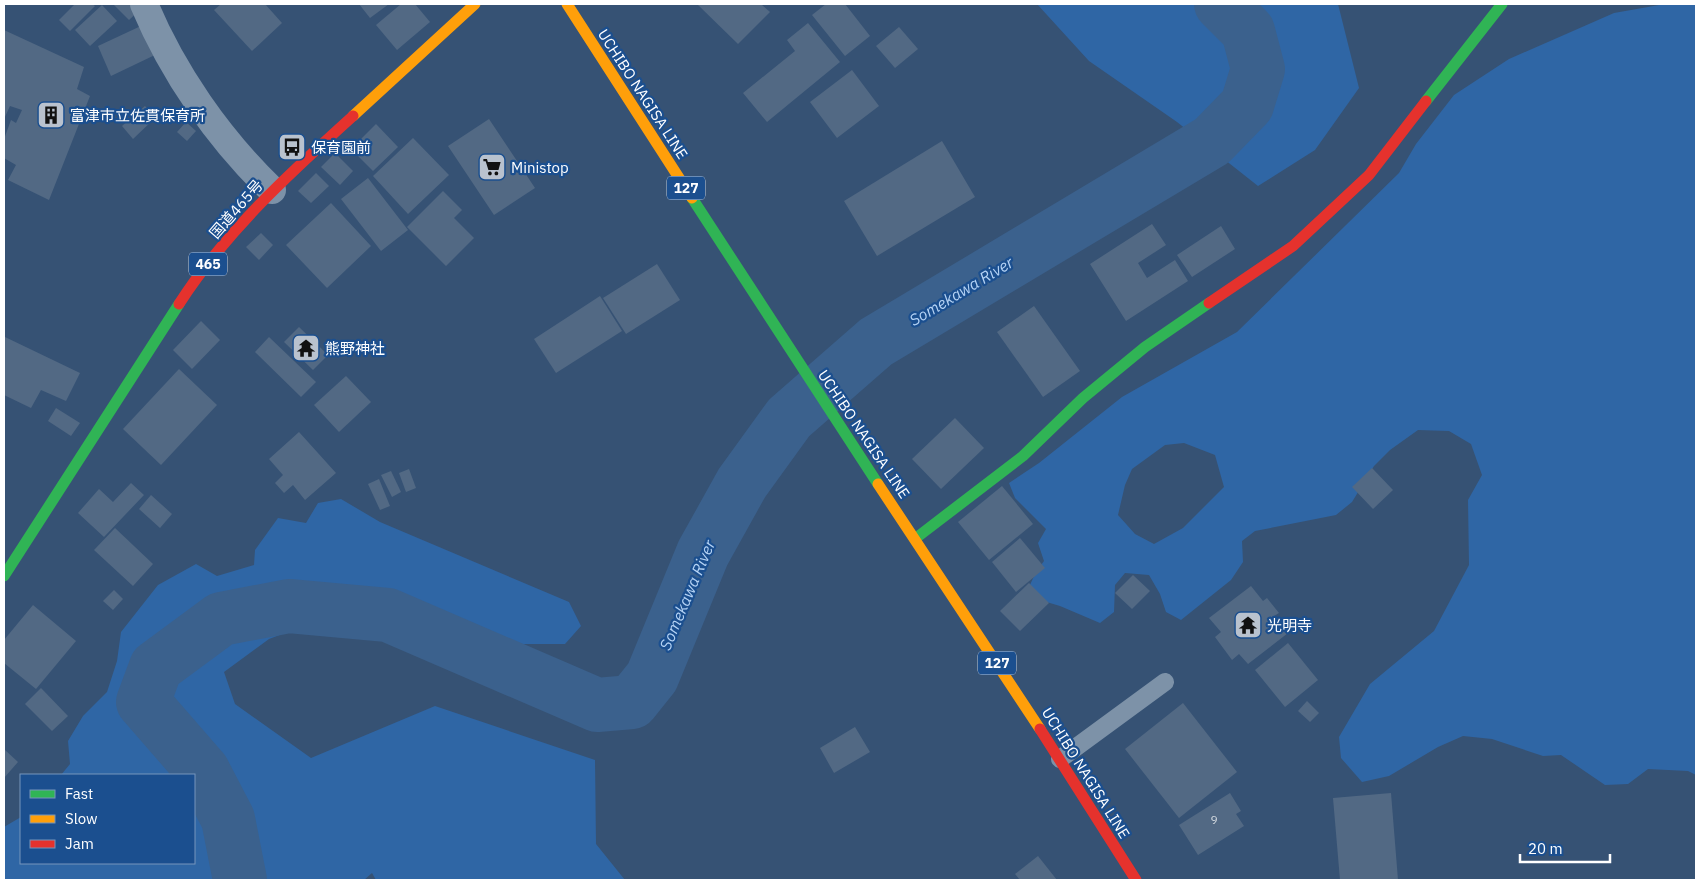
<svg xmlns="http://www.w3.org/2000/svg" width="1700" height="884" font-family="'IBM Plex Sans','Noto Sans JP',sans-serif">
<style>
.green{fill:#2f66a5;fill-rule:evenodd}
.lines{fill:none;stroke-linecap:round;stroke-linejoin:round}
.river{stroke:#3b618d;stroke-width:54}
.building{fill:#526984}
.lane{stroke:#7d92a8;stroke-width:18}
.street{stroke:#7d92a8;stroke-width:28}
.fast{stroke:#30b455;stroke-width:11}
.slow{stroke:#ff9f0a;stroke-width:11}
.jam{stroke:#e5322d;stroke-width:11}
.labels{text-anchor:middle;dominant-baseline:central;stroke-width:4.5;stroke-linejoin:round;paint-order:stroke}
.number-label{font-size:12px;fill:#d4dae0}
.shield{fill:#1b4f8f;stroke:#bbcadd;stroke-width:1}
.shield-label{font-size:14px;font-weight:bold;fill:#fff}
.street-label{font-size:15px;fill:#fff;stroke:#1b4f8f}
.poi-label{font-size:15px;fill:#fff;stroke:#1b4f8f;text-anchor:start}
.water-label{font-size:16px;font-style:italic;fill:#b5d3f5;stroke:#1b4f8f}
</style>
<rect width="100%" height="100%" fill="#365274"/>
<g class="green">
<polygon points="1037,4 1338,4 1359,88 1315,150 1258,186 1177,122 1089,61"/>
<path d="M1665,4h31v771l-8,-4 -40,-2 -20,15 -23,1 -44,-30 -18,1 -51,-17 -29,-3 -25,11 -49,29 -27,6 -21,-24 -2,-21 31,-53 64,-53 35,-66 -1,-65 14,-25 -11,-31 -22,-13 -31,-1 -28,20 -16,16 -22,36 -16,13 -81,16 -13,10 1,21 -12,18 -50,40 -15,-8 -6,-18 -11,-19 -24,-2 -10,12 -1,27 -14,11 -40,-17 -27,-8 -4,-11 7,-15 8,-11 -6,-18 8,-14 -31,-31 -6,-15 30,-20 83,-66 115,-65 162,-159 17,-29 38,-49 55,-36 105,-46zM1184,443l31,12 9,32 -41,41 -29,16 -19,-10 -17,-19 7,-30 7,-16 33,-24z"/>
<polygon points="341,499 380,522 569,602 581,626 565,644 506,644 384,628 314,622 269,639 224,672 235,704 311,758 435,706 595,760 596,844 625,880 376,880 372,873 364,880 4,880 4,827 21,817 21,863 194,863 194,775 61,775 70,764 68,741 83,716 107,692 117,661 121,632 158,585 196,564 217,576 254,565 255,550 278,518 306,523 318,503"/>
</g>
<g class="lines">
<polyline class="river" points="240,880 228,819 203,771 143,702 156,667 221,619 289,606 388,615 597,705 632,702 652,677 703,553 742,483 789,418 876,342 1212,141 1247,105 1258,69 1248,31 1221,4"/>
</g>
<g class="building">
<polygon points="75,4 92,4 95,6 70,31 59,20"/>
<polygon points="113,4 137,4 142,8 129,20"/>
<polygon points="221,4 265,4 282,23 252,51 214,10"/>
<polygon points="359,4 389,4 370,18"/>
<polygon points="401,4 415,4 430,22 397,50 376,25"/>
<polygon points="697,4 761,4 770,12 738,44"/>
<polygon points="826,4 845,4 870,36 845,56 812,15"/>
<polygon points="102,5 117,21 90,46 75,30"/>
<polygon points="808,23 840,62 767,122 743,93 795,51 787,40"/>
<polygon points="143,25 157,54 111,76 98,46"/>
<polygon points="899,27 918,49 895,68 876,46"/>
<polygon points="4,30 84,67 77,89 90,96 49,200 8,180 16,165 4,158 4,139 11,120 16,123 22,110 10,106 4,119"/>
<polygon points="852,70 879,106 837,138 810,102"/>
<polygon points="145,106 155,118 133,139 122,126"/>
<polygon points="489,119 535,188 494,215 448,146"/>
<polygon points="186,122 196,131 187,141 177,132"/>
<polygon points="376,124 398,147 373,171 351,149"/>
<polygon points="413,138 449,175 408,214 373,176"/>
<polygon points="942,141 975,197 877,256 844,201"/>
<polygon points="335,153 353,171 340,185 321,167"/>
<polygon points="316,173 329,186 311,203 298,191"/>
<polygon points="368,178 408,230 381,251 341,199"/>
<polygon points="443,191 462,210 454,218 474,238 446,266 407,227"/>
<polygon points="331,203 371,246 327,288 286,245"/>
<polygon points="1152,224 1166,245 1138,263 1147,278 1175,260 1188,281 1126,321 1090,264"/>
<polygon points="1221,226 1235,249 1192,277 1177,255"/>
<polygon points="261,233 273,245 259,260 246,247"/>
<polygon points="657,264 680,300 626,334 603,298"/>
<polygon points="600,296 622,331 556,373 534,339"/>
<polygon points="1034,306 1080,371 1043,397 997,332"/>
<polygon points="201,321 220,340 192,369 173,350"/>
<polygon points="299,327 328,355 313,370 284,342"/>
<polygon points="5,337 80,373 66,401 41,390 31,408 4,395"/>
<polygon points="269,337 316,382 301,397 255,352"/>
<polygon points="179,369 217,405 161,465 123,429"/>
<polygon points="346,376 371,402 339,432 314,405"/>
<polygon points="56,408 80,423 71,436 48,421"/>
<polygon points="955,418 984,448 941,489 912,459"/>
<polygon points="299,432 336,473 305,500 293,485 284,493 275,483 283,475 269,459"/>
<polygon points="1372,468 1393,490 1373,509 1352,487"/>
<polygon points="409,469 416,488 406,492 399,473"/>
<polygon points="391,471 401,492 392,497 381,475"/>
<polygon points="379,479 390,506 380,510 368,484"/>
<polygon points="131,483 144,495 104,537 78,513 99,489 113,502"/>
<polygon points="1002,486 1033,524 989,560 958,522"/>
<polygon points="151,495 172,514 160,528 139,509"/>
<polygon points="115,528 153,564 133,586 94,550"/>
<polygon points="1020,538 1045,568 1016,592 992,562"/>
<polygon points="1133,575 1150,591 1132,609 1115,593"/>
<polygon points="1029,583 1049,603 1020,631 1000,611"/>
<polygon points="1251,586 1263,601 1267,598 1279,613 1274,616 1288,633 1248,664 1239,654 1232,660 1215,637 1221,632 1209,618"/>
<polygon points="114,590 123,599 113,610 103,601"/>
<polygon points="33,605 76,641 36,689 4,663 4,640"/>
<polygon points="1288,643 1318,680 1285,707 1255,670"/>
<polygon points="41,688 68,716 52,731 25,704"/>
<polygon points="1307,701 1319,713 1310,722 1298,711"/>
<polygon points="1183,703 1237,772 1179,818 1125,749"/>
<polygon points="855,727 870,752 834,773 820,748"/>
<polygon points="4,749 18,762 4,778"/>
<polygon points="1230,793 1241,811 1236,814 1244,826 1198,855 1179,825"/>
<polygon points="1391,793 1398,880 1340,880 1333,798"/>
<polygon points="1038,856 1057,880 1020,880 1015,874"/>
</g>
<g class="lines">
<polyline class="lane" points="1060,759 1165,682"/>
<path class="street" d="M144,4c29,69 74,134 128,186"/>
<g class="fast">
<polyline points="1426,101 1502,4"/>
<polyline points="692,198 878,484"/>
<polyline points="916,538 1023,456 1083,398 1145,347 1209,303"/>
<polyline points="4,576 179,304"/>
</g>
<g class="slow">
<polyline points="567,4 692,198"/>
<polyline points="353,116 475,4"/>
<polyline points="878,484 1040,729"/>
</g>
<g class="jam">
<polyline points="1209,303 1293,246 1369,175 1426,101"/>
<path d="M179,304c47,-73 111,-131 174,-188"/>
<polyline points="1040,729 1136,880"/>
</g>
</g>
<defs>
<g id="building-square" transform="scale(1.4375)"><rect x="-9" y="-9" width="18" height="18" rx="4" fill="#b9c2ce" stroke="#1b4f8f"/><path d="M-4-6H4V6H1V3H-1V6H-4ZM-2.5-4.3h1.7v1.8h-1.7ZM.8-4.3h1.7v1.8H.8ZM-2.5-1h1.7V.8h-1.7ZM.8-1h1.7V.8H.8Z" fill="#111"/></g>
<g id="bus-square" transform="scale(1.4375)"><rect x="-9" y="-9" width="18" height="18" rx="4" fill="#b9c2ce" stroke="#1b4f8f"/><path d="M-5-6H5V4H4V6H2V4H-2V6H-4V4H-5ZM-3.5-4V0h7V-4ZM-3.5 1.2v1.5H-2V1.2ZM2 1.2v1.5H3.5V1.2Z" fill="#111"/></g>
<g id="supermarket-square" transform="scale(1.4375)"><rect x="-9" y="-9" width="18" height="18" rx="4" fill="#b9c2ce" stroke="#1b4f8f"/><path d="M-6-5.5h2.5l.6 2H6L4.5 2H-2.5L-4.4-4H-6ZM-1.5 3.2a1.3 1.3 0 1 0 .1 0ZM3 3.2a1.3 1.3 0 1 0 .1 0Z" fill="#111"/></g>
<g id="temple-square" transform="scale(1.4375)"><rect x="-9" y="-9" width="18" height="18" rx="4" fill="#b9c2ce" stroke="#1b4f8f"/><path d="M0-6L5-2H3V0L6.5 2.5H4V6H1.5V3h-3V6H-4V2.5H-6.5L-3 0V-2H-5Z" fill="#111"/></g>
</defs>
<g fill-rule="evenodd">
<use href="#building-square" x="51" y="115"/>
<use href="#bus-square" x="292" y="147"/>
<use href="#supermarket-square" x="492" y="167"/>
<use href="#temple-square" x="306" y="348"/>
<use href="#temple-square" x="1248" y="625"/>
</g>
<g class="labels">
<g class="number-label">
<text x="1214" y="819">9</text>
</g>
<g class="shield">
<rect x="667" y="176.5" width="38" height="23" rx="4"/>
<rect x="189" y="252.5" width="38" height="23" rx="4"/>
<rect x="978" y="651.5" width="38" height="23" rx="4"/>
</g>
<g class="shield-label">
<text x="686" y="188">127</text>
<text x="208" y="264">465</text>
<text x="997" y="663">127</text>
</g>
<g class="street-label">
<text transform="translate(643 94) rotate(57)">UCHIBO NAGISA LINE</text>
<text transform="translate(236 209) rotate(-49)">国道465号</text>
<text transform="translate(864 434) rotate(56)">UCHIBO NAGISA LINE</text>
<text transform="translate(1086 773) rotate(58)">UCHIBO NAGISA LINE</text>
</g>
<g class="poi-label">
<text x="70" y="115">富津市立佐貫保育所</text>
<text x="311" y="147">保育園前</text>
<text x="511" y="167">Ministop</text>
<text x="325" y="348">熊野神社</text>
<text x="1267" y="625">光明寺</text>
</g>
<g class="water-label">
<text transform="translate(961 291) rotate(-31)">Somekawa River</text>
<text transform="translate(687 595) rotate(-67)">Somekawa River</text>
</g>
</g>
<rect width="1700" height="884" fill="none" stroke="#ffffff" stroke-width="10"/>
<rect x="20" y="774" width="175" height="90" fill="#1b4f8f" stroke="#7695bc"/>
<rect x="30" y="790" width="25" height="8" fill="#30b455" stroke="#7695bc"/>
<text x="65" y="799" font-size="15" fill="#ffffff">Fast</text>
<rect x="30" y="815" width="25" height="8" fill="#ff9f0a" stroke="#7695bc"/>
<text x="65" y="824" font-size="15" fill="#ffffff">Slow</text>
<rect x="30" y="840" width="25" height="8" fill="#e5322d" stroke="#7695bc"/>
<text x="65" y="849" font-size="15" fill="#ffffff">Jam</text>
<path d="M1520 854v8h90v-8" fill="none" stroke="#ffffff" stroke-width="2.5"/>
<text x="1528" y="854" font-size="15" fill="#ffffff" stroke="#1b4f8f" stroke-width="4" paint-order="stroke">20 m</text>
</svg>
